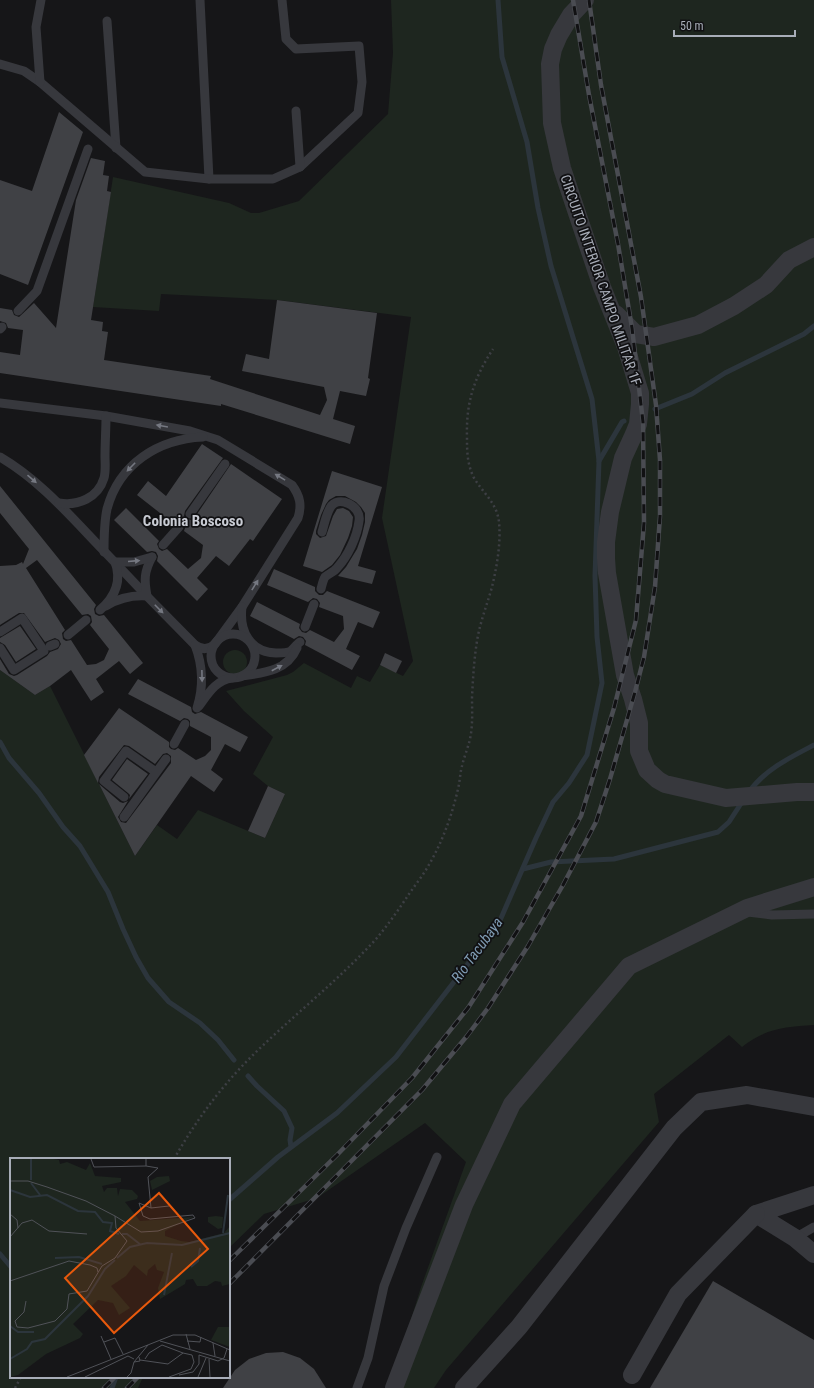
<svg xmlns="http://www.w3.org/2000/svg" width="814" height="1388" font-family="'Roboto Condensed',sans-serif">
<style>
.green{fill:#1e261f}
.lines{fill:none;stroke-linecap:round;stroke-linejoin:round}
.stream{stroke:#2c353c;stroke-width:5}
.building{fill:#404145;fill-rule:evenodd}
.path{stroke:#3d3f44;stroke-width:2.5;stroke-dasharray:2 3;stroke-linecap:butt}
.service{stroke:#37383d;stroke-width:9}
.minor{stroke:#37383d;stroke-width:18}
.rail-casing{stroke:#4a4c52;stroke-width:4.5}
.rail{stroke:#111113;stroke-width:3;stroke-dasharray:9;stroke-linecap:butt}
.oneway{fill:#757881}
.labels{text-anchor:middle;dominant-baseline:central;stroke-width:3.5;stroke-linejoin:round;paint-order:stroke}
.street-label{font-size:14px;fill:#a8adb8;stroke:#111113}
.neighbourhood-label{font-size:15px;font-weight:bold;fill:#c9ccd4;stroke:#111113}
.water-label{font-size:15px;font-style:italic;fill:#7f9bb3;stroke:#111113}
.inset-river{fill:none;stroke:#2c353c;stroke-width:2}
.inset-road{fill:none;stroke:#505258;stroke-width:1}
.view{fill:#e8590c;fill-opacity:0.15;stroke:#e8590c;stroke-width:2}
.inset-edge{fill:none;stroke:#a8adb8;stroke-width:2}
</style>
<rect width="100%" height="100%" fill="#161618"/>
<g class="green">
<path d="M391,0h423v1025c-29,2 -48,3 -72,22l-13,-12 -75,59 5,28 -213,248 -12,18h-44l31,-101 45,-125 -41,-39 -108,75 -53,16 -35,34v-89h-218v218h132l-5,11h-138v-718l35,25 15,-9 85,170 22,-31 20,14 21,-29 67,28 20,-44 -17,-8 -15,-12 20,-37 -29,-26 -18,-20 61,-16 6,-3 11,-9 47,25 6,-12 13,6 10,-17 23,11 10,-15 -31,-143 29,-201 -133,-17 -117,-6 -2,17 -66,-4 20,-130 116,26 22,10h8l40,-12 89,-87 5,-61z"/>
<circle cx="235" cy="662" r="12"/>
</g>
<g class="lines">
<g class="stream">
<polyline points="655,409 692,394 725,373 804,334 814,326"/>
<polyline points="599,461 622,422 624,421"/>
<polyline points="0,742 9,758 39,793 63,827 80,846 108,892 123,929 136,957 148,978 169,1002 200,1023 218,1040 234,1060"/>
<path d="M749,792c15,-22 42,-35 65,-47"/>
<polyline points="523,869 551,862 614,859 718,832 729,822 742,802"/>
<polyline points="248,1076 257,1086 284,1111 292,1128 290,1140 291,1147"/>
<polyline points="229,1200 278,1157 337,1113 396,1057 498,925 536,838 553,802 569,783 587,755 602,683 597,637 595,576 599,461 592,399 551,266 538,208 527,142 502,57 498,0"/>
<polyline points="0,1254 11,1267"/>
<polyline points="112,1388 116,1377"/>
</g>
</g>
<g class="building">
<polygon points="59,112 83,132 28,285 0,274 0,180 32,191"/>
<polygon points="91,158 105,161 103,175 109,176 107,191 111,192 91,320 103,322 102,331 108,332 104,360 211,376 210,379 320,415 327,400 324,387 242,371 246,354 269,359 277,300 377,313 368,378 370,379 366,396 340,391 333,419 355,426 350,444 221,404 221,406 0,373 0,352 20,355 23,330 8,328 6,323 0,321 0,308 12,310 14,315 19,317 34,303 56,328 76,200"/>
<polygon points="202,444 223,458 185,511 184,516 187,519 192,520 195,517 231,464 282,499 253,541 250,539 229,566 216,556 197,578 208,589 197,601 157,561 158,556 156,552 152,551 147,552 114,520 126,508 159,541 157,544 159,549 162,551 167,549 188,569 201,558 203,545 184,531 185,528 183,523 177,521 174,524 137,495 148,481 166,496"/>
<polygon points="332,471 382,487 358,566 376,571 372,584 338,576 346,567 357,549 362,535 365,522 365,513 361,507 356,502 345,496 336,496 329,500 326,504 321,515 316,531 316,534 320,538 326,536 333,516 337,509 343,508 349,511 353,517 352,526 348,538 340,555 332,565 322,572 303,566"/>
<path d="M0,486l96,119 -2,4 1,5 4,2 5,-1 39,48 -13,11 -11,-13 -23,18 8,13 -13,9 -20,-31 -21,16 -15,9 -35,-25v-11l9,15 5,2 3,-1 30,-19 3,-4 8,-3 3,-5 -2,-4 -4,-2 -10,4 -21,-29h-5l-19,12v-59l16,-1 6,-3 1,2 6,-15 -29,-36zM37,560l45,55 6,-1 3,2 1,6 -2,3 19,24 -5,11 -8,4 -9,1 -16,-25 -5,1 -3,-2 -1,-6 3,-3 -39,-62z"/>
<polygon points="274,569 315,587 315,591 319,595 323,595 327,591 380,612 373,628 358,622 346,649 360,656 352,670 305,645 306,641 303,637 299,636 294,639 250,616 257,602 300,624 299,628 302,632 306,633 310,630 334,642 344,629 343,616 319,607 320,603 317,599 313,598 308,602 267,585"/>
<polygon points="20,626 36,649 16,662 5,645 0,642 0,638"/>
<polygon points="385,653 402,661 396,673 380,665"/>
<polygon points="138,679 191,707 192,712 195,714 201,712 248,737 240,752 225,744 211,770 223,779 214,792 191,776 135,856 99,784 120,802 123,803 128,801 118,817 121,822 126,823 171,763 171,756 167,753 163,754 155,764 129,746 124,745 99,777 98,783 84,755 119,708 169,742 169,747 171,749 175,750 178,748 196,760 205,756 211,750 211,737 190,726 190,721 188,719 184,718 180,721 128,694"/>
<polygon points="127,759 148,774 129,799 130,795 128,793 112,780"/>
<polygon points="268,786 285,794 265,838 248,831"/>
<polygon points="713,1281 814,1340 814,1388 650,1388"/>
<polygon points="283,1352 300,1358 314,1369 326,1388 223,1388 235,1370 249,1359 266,1353"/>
</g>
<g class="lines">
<g class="path">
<path d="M174,1159c21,-37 46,-71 76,-101 41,-41 87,-76 126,-119 12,-14 23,-30 33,-45 7,-10 15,-20 21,-31 13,-23 22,-48 28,-74 2,-8 2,-16 4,-23 2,-9 6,-18 8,-27 3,-14 2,-28 2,-42 1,-19 2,-37 5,-56 3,-19 10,-36 15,-54 5,-21 9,-44 7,-65 -2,-19 -16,-29 -25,-44 -7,-14 -7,-27 -7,-41 -1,-35 7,-59 26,-88"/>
<polyline points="15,1388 21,1377"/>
</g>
<g class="service">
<polyline points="200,0 209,179"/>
<polyline points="107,21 116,148"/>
<polyline points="0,64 24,71 40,82 145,172 209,179 273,179 300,167 358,113 362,82 359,46 296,49 286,39 282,0"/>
<polyline points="40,82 36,27 41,0"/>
<polyline points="296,111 300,167"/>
<polyline points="18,311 37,291 88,149"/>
<polyline points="0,329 2,327"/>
<path d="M0,403l106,13 84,15 28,9 74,45c8,11 10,20 6,33l-56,89 -27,37c-6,6 -13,6 -20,1 -31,-31 -61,-62 -91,-94 -33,-34 -63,-70 -104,-94"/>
<path d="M59,503c19,3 39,-5 45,-25 2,-7 1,-15 1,-22 0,-13 1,-27 1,-40"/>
<polyline points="190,514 225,464"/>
<polyline points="163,545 179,527"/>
<path d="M104,552c0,-15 0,-29 3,-43 12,-45 51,-70 96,-72"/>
<path d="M321,589c1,-4 2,-9 4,-12 3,-3 9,-5 12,-9 11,-12 20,-31 22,-47 3,-15 -21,-27 -29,-13 -4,7 -6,17 -8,24"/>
<path d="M106,606c13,-8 26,-11 41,-10 -3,-16 -3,-24 5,-39"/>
<path d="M242,607c-3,24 8,45 34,46 4,0 12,0 15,-2 3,-3 6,-7 9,-9"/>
<path d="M100,610c15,-13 22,-29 15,-48h19l18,-5"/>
<polyline points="305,627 314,604"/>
<polyline points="0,632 22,618 44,651 14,670 0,648"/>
<circle cx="233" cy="656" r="22"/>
<polyline points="68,635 86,620"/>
<path d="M195,645c8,21 9,41 2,63"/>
<polyline points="50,646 55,644"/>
<path d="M242,676c22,-3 45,-5 55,-28"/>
<path d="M199,706c9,-12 17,-26 33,-28"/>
<polyline points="174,744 185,724"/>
<polyline points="124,797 104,781 126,751 156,772"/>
<polyline points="124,817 166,759"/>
<polyline points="748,912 772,915 814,914"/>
<polyline points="795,1238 814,1227"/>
<polyline points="357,1388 368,1358 384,1286 406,1228 437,1157"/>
</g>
<g class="minor">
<polyline points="585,0 571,15 559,35 553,49 550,64 552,123 562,168 578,216 602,287 626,347 640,393 640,404 638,424 634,434 623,458 610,512 606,542 606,558 607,573 625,675 633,699 639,723 639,751 647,770 658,780 665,784 726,798 797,792 814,792"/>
<polyline points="616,314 636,334 654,337 698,325 734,306 766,285 789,260 814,247"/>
<polyline points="814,1195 756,1214 795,1238 814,1254"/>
<polyline points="632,1375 678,1294 756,1214"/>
<polyline points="394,1388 464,1205 512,1104 629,966 747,908 814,887"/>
<polyline points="464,1388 519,1327 674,1128 701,1102 747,1095 814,1107"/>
</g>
<g class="rail-casing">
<g id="rail">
<polyline points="229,1261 337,1155 412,1078 468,1008 523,922 581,816 614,708 636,620 644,523 643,422 632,328 618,244 589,95 573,0"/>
<polyline points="229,1284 422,1090 467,1036 488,1008 528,946 563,885 596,822 610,779 635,692 644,657 655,587 660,516 660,460 656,405 641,297 601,85 589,0"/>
<polyline points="104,1388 115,1377"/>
<polyline points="127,1388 138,1377"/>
</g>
</g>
<use href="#rail" class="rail"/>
</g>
<defs><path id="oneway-solid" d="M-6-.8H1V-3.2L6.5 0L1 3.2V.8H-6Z"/></defs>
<g class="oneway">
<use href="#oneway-solid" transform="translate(162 426) rotate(-170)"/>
<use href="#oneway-solid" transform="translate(131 467) rotate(134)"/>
<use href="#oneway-solid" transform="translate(280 477) rotate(-149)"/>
<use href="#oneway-solid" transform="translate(32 479) rotate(41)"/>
<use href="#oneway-solid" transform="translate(134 561) rotate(-5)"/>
<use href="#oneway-solid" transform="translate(255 585) rotate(-58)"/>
<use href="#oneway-solid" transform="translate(159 609) rotate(45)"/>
<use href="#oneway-solid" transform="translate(277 668) rotate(-28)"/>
<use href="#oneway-solid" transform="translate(202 676) rotate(89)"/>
</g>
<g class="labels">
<g class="street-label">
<text transform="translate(601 280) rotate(71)">CIRCUITO INTERIOR CAMPO MILITAR 1F</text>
</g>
<g class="neighbourhood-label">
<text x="193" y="521">Colonia Boscoso</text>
</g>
<g class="water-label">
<text transform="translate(477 950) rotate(-54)">Río Tacubaya</text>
</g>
</g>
<g transform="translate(10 1158)">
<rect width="220" height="220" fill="#161618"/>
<path d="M0,1h44l5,1 1,4 7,-2 19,8 4,-7 5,13 26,2v4l-19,4 2,6 3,-4h10l1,8 2,-7 12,1 6,6 -1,3 -12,3 15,19 53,-4 -28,14v5l16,5 8,1 35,-9 6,-7v58l-8,2 -1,-4 -6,-1 -8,5h-10l-4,-7 -7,1 -1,4 -25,15 -2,-11 6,-16 -7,-2 -2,-6 -7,6 -1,6 -13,-11 -8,11 -15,10 19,22 -11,7 -6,-12 -15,-3 -25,24 10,10 -3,4 -34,16 -28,21 -8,2zM147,19l12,-1 1,5 -18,9 -2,-9zM206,58l7,1 -1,11 -4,1 -10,-7v-5zM208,169h12v20l-19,-7z" fill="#1e261f"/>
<path class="inset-river" d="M21,1v21M21,25l9,12M0,32l20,7 17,-2 31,16 17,1 8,10 9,1 -2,8 9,3M213,75l5,-38M112,76h5l14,11M45,100l24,-1 23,7M107,100l13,-11 17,-4 35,2 48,-12M181,109l7,-6 2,-13M154,137l8,-42M0,168l8,6h16M0,201l17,-10 5,-7 13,-3 43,-43 17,-27 10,-9"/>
<path class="inset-road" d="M81,1l3,8 52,-1M0,23h18l19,6 39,14 29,15 1,12 11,13 -12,17 -13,8 -15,25 -18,3 -2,15 -12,12 -27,7 -11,-1 -2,-6 9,-9 2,-11M141,50l18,-2M0,56l7,6 1,8M105,58l26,16 17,-1 37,-13 -2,-3 -43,4 -7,-3 -4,-13 12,5 -3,-31 10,-9 -12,-2v-7M0,79l12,-14 10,-3 17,11 38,3M0,123l59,-20 21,4 7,3 1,4M176,176l4,15M91,178l10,23M150,183l70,20M177,183l13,1 1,-5M94,184l11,-4 8,16M203,185l2,13M129,199l1,4 -6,1 14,-17M135,201l4,-6 13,-8 21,8M199,201l1,18M130,202l28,4 15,-11 9,2 2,7 -3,7 -22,8M169,217l14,-3 6,-8v-9l19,6 6,-3 3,-9M57,219l106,-42h22l35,15M75,219l43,-21 6,3M117,219l4,-4 3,-11M188,219l8,-19"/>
<path class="view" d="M149,35l49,56 -94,84 -49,-55z"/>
<rect width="220" height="220" class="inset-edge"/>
</g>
<path d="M674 30v6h121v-6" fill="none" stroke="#a8adb8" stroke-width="2"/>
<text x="680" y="30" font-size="12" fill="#a8adb8" stroke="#111113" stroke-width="3" paint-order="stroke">50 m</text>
</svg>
